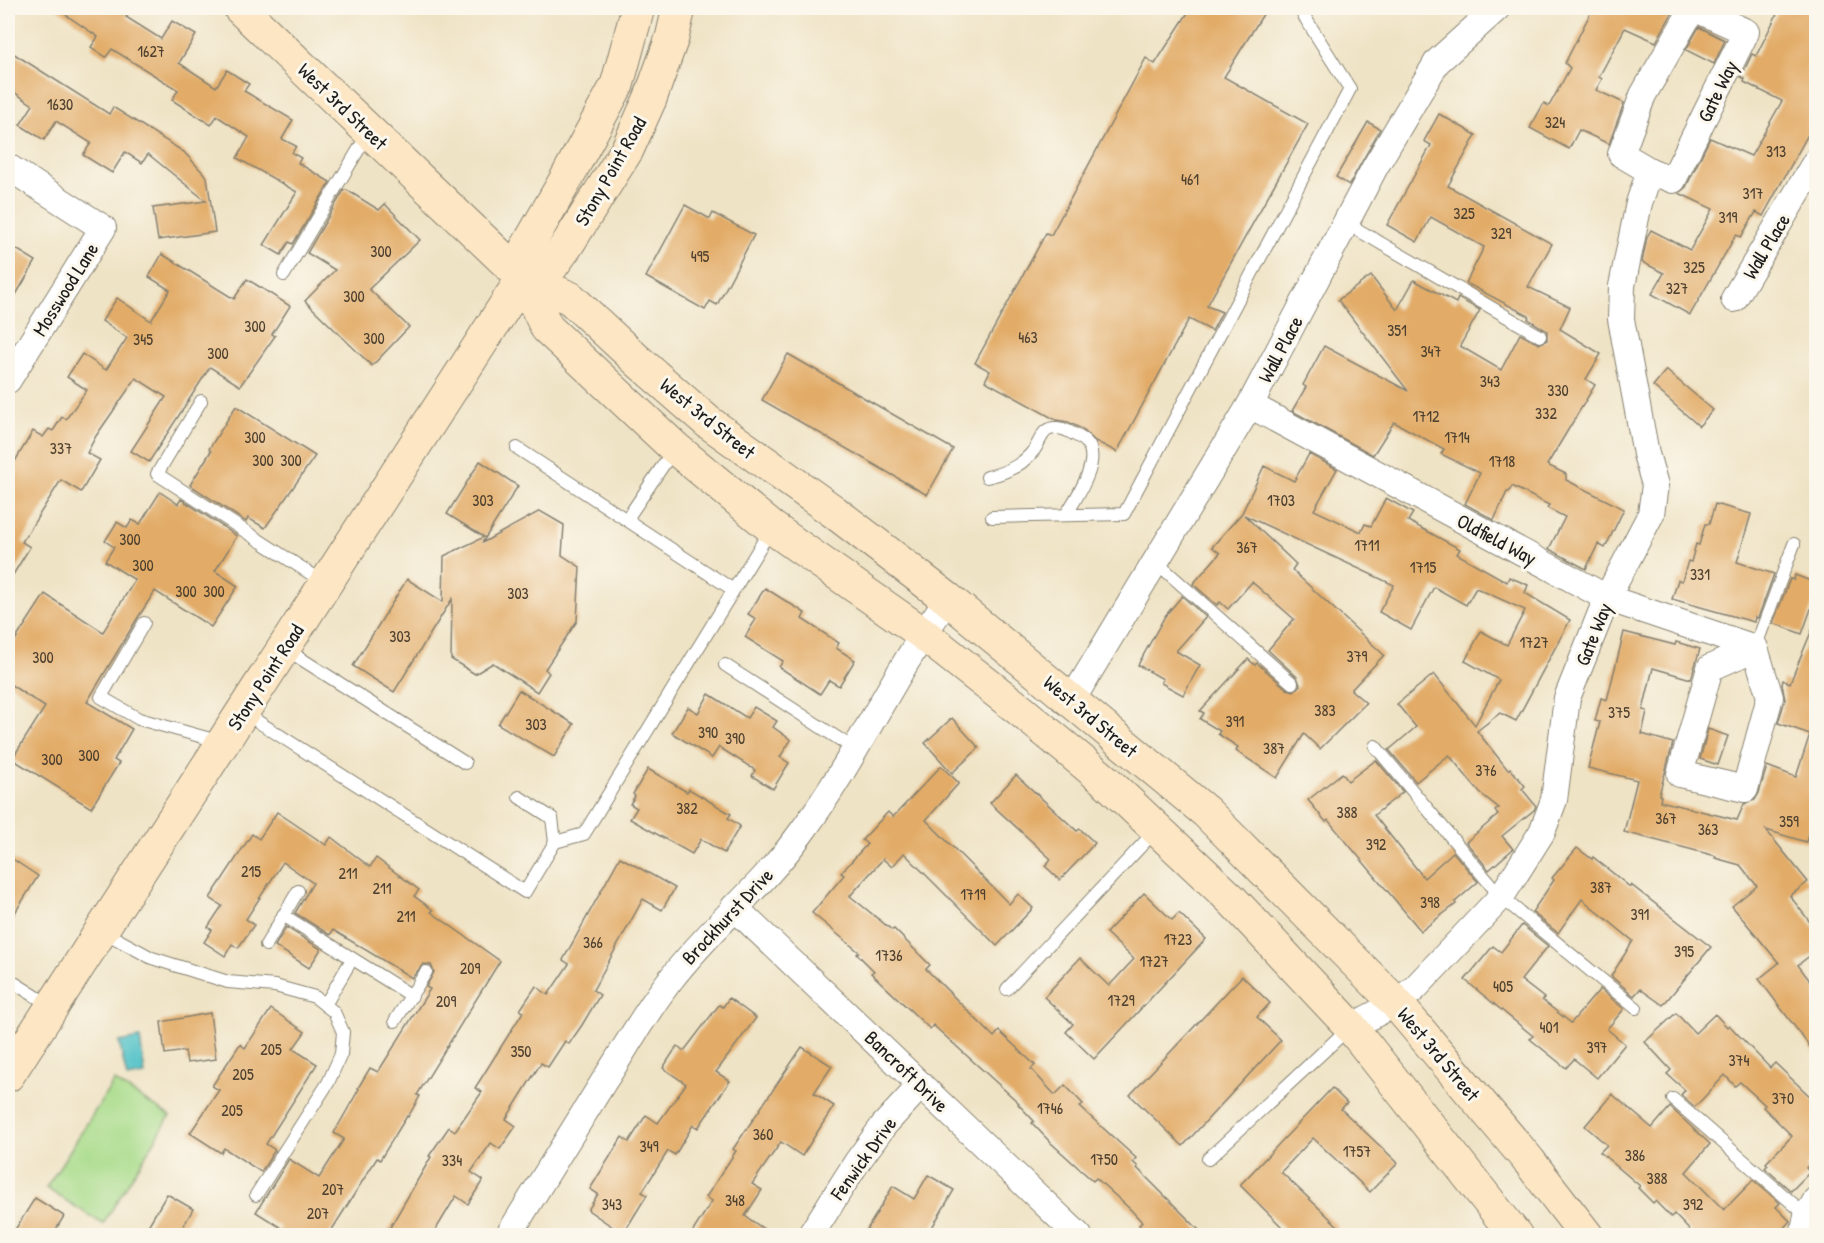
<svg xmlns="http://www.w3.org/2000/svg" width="1824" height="1243" font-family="'Patrick Hand',sans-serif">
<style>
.green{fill:#a9dc8b;stroke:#627c54;stroke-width:1.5}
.water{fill:#54c3c8;stroke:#387072;stroke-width:1.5}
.building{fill:#e2ac67}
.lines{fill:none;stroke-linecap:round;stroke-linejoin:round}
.service-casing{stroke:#868070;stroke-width:14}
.minor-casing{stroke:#868070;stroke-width:28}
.secondary-casing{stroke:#868070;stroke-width:35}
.service{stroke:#fff;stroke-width:12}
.minor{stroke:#fff;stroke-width:26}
.secondary{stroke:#fce6c4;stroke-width:33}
.labels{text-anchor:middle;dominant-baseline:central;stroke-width:6;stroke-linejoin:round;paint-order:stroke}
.number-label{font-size:16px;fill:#4e402f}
.street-label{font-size:20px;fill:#1c1c1c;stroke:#fbf7ec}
</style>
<rect width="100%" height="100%" fill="#fbf7ec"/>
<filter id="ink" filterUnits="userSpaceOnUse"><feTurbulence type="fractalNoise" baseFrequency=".0167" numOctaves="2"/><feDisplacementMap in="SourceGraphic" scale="12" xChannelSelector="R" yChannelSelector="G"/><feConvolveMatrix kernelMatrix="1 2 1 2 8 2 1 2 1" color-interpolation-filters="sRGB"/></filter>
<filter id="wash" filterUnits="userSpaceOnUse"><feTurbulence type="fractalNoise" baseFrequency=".008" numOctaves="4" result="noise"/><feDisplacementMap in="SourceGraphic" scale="24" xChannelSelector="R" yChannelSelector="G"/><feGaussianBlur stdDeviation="1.35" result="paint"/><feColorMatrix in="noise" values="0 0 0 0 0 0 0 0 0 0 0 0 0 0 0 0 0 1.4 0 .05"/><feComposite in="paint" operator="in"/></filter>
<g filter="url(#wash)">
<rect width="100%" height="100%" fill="#efe3c5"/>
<polygon class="green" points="114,1081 170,1116 103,1224 46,1188"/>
<polygon class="water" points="140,1038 145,1075 127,1078 119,1042"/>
<g id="blocks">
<g class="building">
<polygon points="56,8 132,8 126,17 161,39 172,21 196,35 179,63 216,87 227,70 249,84 244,91 293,120 282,139 296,146 292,153 301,158 298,163 330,182 293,244 289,242 281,255 264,245 297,192 237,158 249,137 217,116 211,125 172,100 178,90 112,49 106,57 91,47 98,37"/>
<polygon points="1191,8 1267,8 1224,77 1308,124 1207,306 1222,312 1212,331 1189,319 1117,452 1095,441 1082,429 1068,422 1056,420 985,381 990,371 975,363 1046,233 1051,235 1146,58 1155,64"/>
<polygon points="1593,8 1675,8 1656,42 1625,28 1599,77 1602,79 1596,90 1624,103 1609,144 1579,130 1569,149 1530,128 1544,103 1549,106 1570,68 1565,63"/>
<polygon points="1780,8 1816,8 1816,120 1763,216 1756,212 1741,237 1736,235 1690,315 1652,294 1664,273 1642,262 1647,237 1651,230 1690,250 1713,209 1679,193 1686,187 1710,138 1751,156 1782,101 1744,82 1745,79 1741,77 1752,54 1756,56"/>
<polygon points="1699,27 1725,40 1714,64 1686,50"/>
<polygon points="8,50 109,114 113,107 184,152 207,177 215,232 158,240 153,208 206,201 148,154 142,163 125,152 112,173 83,155 91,143 56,121 44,140 20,125 33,105 8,88"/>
<polygon points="1439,114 1476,135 1448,186 1552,244 1528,287 1570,307 1560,329 1601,354 1586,379 1595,385 1547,465 1566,474 1566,480 1624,509 1605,548 1598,544 1586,569 1549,549 1565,517 1547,508 1549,505 1512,486 1509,492 1507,492 1494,520 1465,504 1480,473 1441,454 1444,449 1394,422 1373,455 1292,411 1306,387 1303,385 1324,346 1408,391 1338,300 1371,276 1397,310 1414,280 1456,303 1458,298 1480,310 1460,346 1501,370 1520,334 1539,344 1547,340 1547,331 1528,319 1529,316 1466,283 1484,247 1431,217 1417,242 1387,225 1431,145 1424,141"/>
<polygon points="1368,122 1380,129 1349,185 1336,177"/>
<polygon points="344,190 347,190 379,210 385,204 420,240 369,289 409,327 372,366 305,301 335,270 307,253"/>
<polygon points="685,205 710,219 713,213 754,235 717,305 710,301 705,310 646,277"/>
<polygon points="8,244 36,261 8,308"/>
<polygon points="162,254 234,299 247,279 290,306 272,334 275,336 240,386 210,367 149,462 131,451 166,397 136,378 96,436 87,453 100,460 81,492 61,480 22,542 30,547 8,583 8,459 14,463 33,431 43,437 49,429 53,431 62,417 66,419 87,390 67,377 82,354 106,370 127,338 102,321 117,298 151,321 170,290 149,277"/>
<polygon points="788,354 953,449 927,495 762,400"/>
<polygon points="1666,370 1713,410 1699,426 1653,386"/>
<polygon points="236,406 315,456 265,528 248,518 246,522 190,485 211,451 209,449"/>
<polygon points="1309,454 1337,469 1314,510 1361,532 1365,524 1371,526 1386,498 1413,513 1408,521 1460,549 1457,554 1507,582 1509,577 1528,585 1525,593 1570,620 1516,721 1500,713 1477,731 1508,770 1510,768 1525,786 1522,789 1536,806 1534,810 1502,836 1513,849 1489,870 1466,842 1498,815 1495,811 1499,808 1480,793 1449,755 1416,782 1389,750 1416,727 1397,704 1434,674 1475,725 1499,680 1465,661 1481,631 1507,645 1525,610 1476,588 1466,605 1434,587 1411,630 1379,612 1394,585 1244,515 1296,564 1292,570 1384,655 1351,690 1366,703 1320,749 1304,734 1277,778 1236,751 1238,747 1218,734 1220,731 1200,719 1204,713 1200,711 1248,659 1255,665 1257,663 1287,689 1294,691 1300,685 1297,677 1268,650 1294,619 1252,582 1228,609 1220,602 1217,605 1193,584 1220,553 1212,547 1242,513 1264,466 1294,481"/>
<polygon points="480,461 518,486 482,543 540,511 564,525 562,555 580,567 577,621 545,669 549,673 537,692 493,663 475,674 451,659 452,599 394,692 353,666 407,579 443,602 444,556 484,537 447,514"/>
<polygon points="160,492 178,504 181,499 237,536 215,571 238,586 211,627 155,591 137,619 87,702 132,729 114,760 119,763 91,808 12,759 45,707 8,683 8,651 45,594 103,632 135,580 105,561 114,547 105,541 117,522 127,528 132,520 140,524"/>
<polygon points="1715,504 1751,514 1737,562 1774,574 1758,618 1755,617 1754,622 1672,599 1678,580 1682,581 1688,561 1691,562 1696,544 1699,545 1705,524 1709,524"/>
<polygon points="1795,575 1816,583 1816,595 1802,634 1773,623 1790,579 1794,580"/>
<polygon points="765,588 805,613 802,619 839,643 836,648 855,660 839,686 829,680 820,694 779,667 783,661 745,637 756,619 748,614"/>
<polygon points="1182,596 1206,617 1176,651 1200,665 1183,695 1161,683 1163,679 1138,665 1165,616"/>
<polygon points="1816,620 1816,821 1812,819 1806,842 1766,830 1808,882 1790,896 1816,930 1816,951 1798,965 1816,989 1816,1055 1759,979 1779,963 1732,906 1757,886 1740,865 1715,858 1716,856 1624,832 1637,780 1588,768 1600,722 1595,721 1601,698 1607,700 1624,632 1675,645 1676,642 1700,649 1691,679 1653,668 1643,710 1647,711 1642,734 1673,743 1659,795 1661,796 1660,801 1737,820 1744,804 1755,800 1759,793 1767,766 1796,777 1810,734 1778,723 1785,700 1782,684 1783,680 1790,683"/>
<polygon points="519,690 574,724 554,757 498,724"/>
<polygon points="709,694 747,718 754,707 777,721 773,727 791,740 780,757 789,763 773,789 752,776 755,770 719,747 712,758 672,733 688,707 698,713"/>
<polygon points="952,718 979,748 952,773 925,743"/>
<polygon points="1708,729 1728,736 1718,765 1700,759"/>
<polygon points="1376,760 1403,792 1374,815 1424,878 1453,852 1478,882 1455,902 1456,904 1421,931 1328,820 1326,822 1308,800 1342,773 1348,781"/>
<polygon points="941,766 959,783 926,820 1009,904 1018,894 1033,908 997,946 904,853 892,867 883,859 850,896 892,930 894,929 930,965 926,969 994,1037 999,1031 1035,1065 1031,1069 1055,1095 1065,1085 1083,1104 1080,1107 1136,1158 1133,1162 1138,1167 1137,1168 1205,1236 1149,1236 1139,1225 1142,1222 1130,1209 1096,1178 1093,1181 1051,1143 1032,1123 1034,1121 1018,1104 1019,1103 933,1025 930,1029 871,973 874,971 857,954 859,952 812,913 844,875 841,873 867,844 862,840 888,812 893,817"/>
<polygon points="648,769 687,792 689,789 731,814 728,818 740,826 724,853 701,839 692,854 630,819 637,808 630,804 635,796 633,794"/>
<polygon points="1016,775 1077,831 1080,829 1095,843 1060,880 1045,866 1051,859 990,803"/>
<polygon points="277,812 326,845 331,837 370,867 376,858 419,890 414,896 433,910 431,912 500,961 417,1095 420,1096 408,1117 407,1116 380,1160 377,1158 328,1236 275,1236 280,1227 256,1212 289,1159 319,1178 344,1139 334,1133 359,1089 358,1088 370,1068 378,1072 430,989 426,987 434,972 431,965 423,964 412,978 333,930 330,935 295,913 313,883 283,862 246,919 254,925 238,948 232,944 225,956 204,942 212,930 208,927 222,906 210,898 252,834 259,839"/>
<polygon points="1577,848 1592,859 1593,857 1630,887 1631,885 1711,947 1663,1005 1640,989 1634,996 1611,976 1633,941 1582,899 1558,933 1532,912 1554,880 1552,878"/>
<polygon points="8,856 38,876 8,924"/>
<polygon points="620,857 675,888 662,910 643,899 593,990 600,995 582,1025 569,1044 565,1041 548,1067 541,1063 506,1119 516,1126 500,1149 491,1143 471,1172 483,1180 468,1204 456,1196 432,1236 385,1236 431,1157 429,1156 449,1127 455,1131 482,1092 475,1088 523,1012 520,1010 536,986 548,995 569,964 563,960"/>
<polygon points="1144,893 1172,920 1179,913 1206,939 1094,1059 1066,1032 1073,1024 1044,997 1080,958 1109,986 1134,959 1106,933"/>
<polygon points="1522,925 1548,946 1521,980 1544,998 1542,1000 1571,1023 1600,989 1624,1009 1607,1029 1625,1044 1597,1078 1574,1059 1566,1068 1530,1039 1533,1036 1465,980 1493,946 1501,952"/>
<polygon points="286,927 321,949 309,968 275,946"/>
<polygon points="1242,976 1270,1003 1257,1017 1281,1040 1183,1146 1130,1095"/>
<polygon points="729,998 756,1018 716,1072 730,1081 698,1128 693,1125 675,1155 668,1151 642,1192 647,1195 623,1234 588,1210 598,1194 590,1189 622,1137 629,1142 646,1115 658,1123 686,1084 663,1068 677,1046 684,1051 719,1005 723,1007"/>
<polygon points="271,1009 305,1032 293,1049 317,1064 266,1144 275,1150 261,1172 224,1148 221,1153 190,1133 219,1090 212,1086 240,1044 245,1048"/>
<polygon points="210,1013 216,1059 187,1063 185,1051 165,1054 161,1022"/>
<polygon points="1676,1013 1695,1033 1715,1014 1727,1027 1729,1025 1770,1068 1775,1063 1816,1102 1816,1157 1806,1168 1810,1172 1791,1191 1765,1168 1768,1165 1766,1163 1792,1136 1763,1107 1765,1105 1740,1082 1735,1086 1725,1075 1695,1107 1681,1095 1685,1090 1667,1074 1671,1070 1645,1042"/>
<polygon points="802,1047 832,1066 814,1093 834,1106 802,1156 781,1142 752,1184 762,1190 745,1216 774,1236 690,1236 712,1201 706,1197 736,1151 733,1149"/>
<polygon points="1332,1088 1347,1103 1341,1109 1398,1163 1370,1192 1313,1138 1281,1172 1338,1226 1329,1236 1291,1236 1240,1185"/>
<polygon points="1612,1094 1652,1128 1670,1107 1710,1144 1686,1172 1724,1210 1753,1180 1780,1203 1776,1207 1790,1221 1776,1236 1695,1236 1674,1214 1671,1217 1655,1201 1653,1203 1638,1188 1640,1186 1600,1152 1607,1145 1585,1126"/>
<polygon points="928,1175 954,1190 927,1236 863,1236 893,1186 914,1199"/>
<polygon points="167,1194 193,1209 178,1236 142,1236"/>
<polygon points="35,1198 64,1216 52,1236 11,1236"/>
</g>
</g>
</g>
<g filter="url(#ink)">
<use href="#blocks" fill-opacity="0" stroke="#868070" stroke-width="1.5"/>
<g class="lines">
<g class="service-casing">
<g id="service">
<polyline points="1346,223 1540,336"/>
<polyline points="284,275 369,132"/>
<polyline points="201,401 157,474 325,583"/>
<polyline points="517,448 732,589"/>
<path d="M987,477c19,-4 35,-11 47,-27 4,-5 7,-15 12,-19 6,-5 16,-3 22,0 5,3 12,6 16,9 21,17 -8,58 -18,75"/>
<polyline points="992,517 1124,514 1350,89 1299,8"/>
<polyline points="627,519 674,449"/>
<polyline points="1156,562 1292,683"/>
<polyline points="144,623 101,697 139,719 221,742"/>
<polyline points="284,648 465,763"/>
<polyline points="1755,648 1794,544"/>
<polyline points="725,665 856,750"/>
<polyline points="243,712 525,892 555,842 584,834 771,529"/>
<polyline points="1375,746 1501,897 1636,1008"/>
<polyline points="519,797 552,818 555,842"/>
<polyline points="283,915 412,996"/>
<polyline points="102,931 152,958 228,982 275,986 315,997 334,1012 343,1032 341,1054 328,1083 256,1195"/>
<polyline points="266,945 298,891"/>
<polyline points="8,979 51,1006"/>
<polyline points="1007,989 1156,830"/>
<polyline points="325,1005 352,959"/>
<polyline points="395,1021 426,972"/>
<polyline points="1673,1099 1807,1216"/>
<polyline points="1208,1159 1350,1027"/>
</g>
</g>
<g class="minor-casing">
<g id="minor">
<polyline points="1693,8 1643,95 1621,154 1650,171 1673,180 1746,32 1694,8"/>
<polyline points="8,167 103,228 8,380"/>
<polyline points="1734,299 1816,161"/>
<polyline points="1250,405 1607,598 1755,648 1770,697 1745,789 1680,774 1710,668 1755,648"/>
<polyline points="1072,700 1250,405 1375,167 1437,62 1497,8"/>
<polyline points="734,907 1079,1236"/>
<polyline points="1351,1027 1396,1003 1415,988 1501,897 1542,832 1554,800 1567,698 1607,598 1651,514 1655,485 1646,454 1621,319 1622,286 1639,203 1650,171"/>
<path d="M508,1236c32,-52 64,-103 96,-155 22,-34 42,-70 67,-102 40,-52 92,-93 130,-146 55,-74 92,-160 147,-234"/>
<polyline points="810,1236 857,1162 884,1125 921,1085"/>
<polyline points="1803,1236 1807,1216 1816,1200"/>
</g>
</g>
<g class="secondary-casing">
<g id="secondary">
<polyline points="240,8 523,278 547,328 675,448 771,527 922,633 1020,710 1107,782 1232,900 1351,1027 1516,1236"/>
<polyline points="523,278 570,298 638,361 708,422 833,511 948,599 1206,812 1396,1003 1529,1161 1587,1236"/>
<polyline points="523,278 551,267 567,245 627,150 650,99 672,38 679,8"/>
<polyline points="8,1075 523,278 526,249 565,181 617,85 638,8"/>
</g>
</g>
<use href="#service" class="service"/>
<use href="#minor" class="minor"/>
<use href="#secondary" class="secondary"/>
</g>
</g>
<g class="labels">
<g class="number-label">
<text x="151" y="51">1627</text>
<text x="60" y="104">1630</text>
<text x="1555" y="122">324</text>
<text x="1776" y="151">313</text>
<text x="1190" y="179">461</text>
<text x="1753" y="193">317</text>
<text x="1464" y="213">325</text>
<text x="1728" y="217">319</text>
<text x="1501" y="233">329</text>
<text x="381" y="251">300</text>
<text x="700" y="256">495</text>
<text x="1694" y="267">325</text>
<text x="1677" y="288">327</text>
<text x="354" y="296">300</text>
<text x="255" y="326">300</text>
<text x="1397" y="330">351</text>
<text x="1028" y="337">463</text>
<text x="374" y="338">300</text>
<text x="143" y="339">345</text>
<text x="1431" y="351">347</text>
<text x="218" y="353">300</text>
<text x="1490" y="381">343</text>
<text x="1558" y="390">330</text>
<text x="1546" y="413">332</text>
<text x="1426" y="416">1712</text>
<text x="255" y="437">300</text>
<text x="1457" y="437">1714</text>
<text x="61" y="448">337</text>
<text x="263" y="460">300</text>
<text x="291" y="460">300</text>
<text x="1502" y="461">1718</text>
<text x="483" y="500">303</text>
<text x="1281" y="500">1703</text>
<text x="130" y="539">300</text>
<text x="1367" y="545">1711</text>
<text x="1247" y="547">367</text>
<text x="143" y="565">300</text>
<text x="1423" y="567">1715</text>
<text x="1700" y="574">331</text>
<text x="186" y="591">300</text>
<text x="214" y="591">300</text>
<text x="518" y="593">303</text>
<text x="400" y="636">303</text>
<text x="1534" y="642">1727</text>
<text x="1357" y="656">379</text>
<text x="43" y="657">300</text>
<text x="1325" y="710">383</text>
<text x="1619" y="712">375</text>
<text x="1235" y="721">391</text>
<text x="536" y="724">303</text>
<text x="708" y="732">390</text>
<text x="735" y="738">390</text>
<text x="1274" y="748">387</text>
<text x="89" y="755">300</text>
<text x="52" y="759">300</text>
<text x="1486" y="770">376</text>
<text x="687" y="808">382</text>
<text x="1347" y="812">388</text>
<text x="1666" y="818">367</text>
<text x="1789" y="821">359</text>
<text x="1708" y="829">363</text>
<text x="1376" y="844">392</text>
<text x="251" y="871">215</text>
<text x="348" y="873">211</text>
<text x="1601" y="887">387</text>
<text x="382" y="888">211</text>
<text x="973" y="894">1719</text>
<text x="1430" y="902">398</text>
<text x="1640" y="914">391</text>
<text x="406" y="916">211</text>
<text x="1178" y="939">1723</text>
<text x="593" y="942">366</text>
<text x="1684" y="951">395</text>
<text x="889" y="955">1736</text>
<text x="1154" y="961">1727</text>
<text x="470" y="968">209</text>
<text x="1503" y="986">405</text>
<text x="1121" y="1000">1729</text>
<text x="446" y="1001">209</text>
<text x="1549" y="1027">401</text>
<text x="1597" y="1047">397</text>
<text x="271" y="1049">205</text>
<text x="521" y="1051">350</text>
<text x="1739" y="1060">374</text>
<text x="243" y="1074">205</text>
<text x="1783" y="1098">370</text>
<text x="1050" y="1108">1746</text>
<text x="232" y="1110">205</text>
<text x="763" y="1134">360</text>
<text x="649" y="1146">349</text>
<text x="1357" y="1151">1757</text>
<text x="1635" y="1155">386</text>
<text x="1104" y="1159">1750</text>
<text x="452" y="1160">334</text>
<text x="1657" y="1178">388</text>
<text x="333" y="1189">207</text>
<text x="735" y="1200">348</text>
<text x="612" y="1204">343</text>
<text x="1693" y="1204">392</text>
<text x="318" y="1213">207</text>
</g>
<g class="street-label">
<text transform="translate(1717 91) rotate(-64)">Gate Way</text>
<text transform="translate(343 106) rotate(44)">West 3rd Street</text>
<text transform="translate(610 171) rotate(-60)">Stony Point Road</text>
<text transform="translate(1766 246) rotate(-59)">Wall Place</text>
<text transform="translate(65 289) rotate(-58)">Mosswood Lane</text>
<text transform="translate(1280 349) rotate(-62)">Wall Place</text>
<text transform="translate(708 418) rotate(39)">West 3rd Street</text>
<text transform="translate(1497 539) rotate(28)">Oldfield Way</text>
<text transform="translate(1593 634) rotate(-68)">Gate Way</text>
<text transform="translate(265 677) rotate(-57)">Stony Point Road</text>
<text transform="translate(1091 716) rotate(40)">West 3rd Street</text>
<text transform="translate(727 916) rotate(-47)">Brockhurst Drive</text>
<text transform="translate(1439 1054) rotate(50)">West 3rd Street</text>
<text transform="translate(907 1071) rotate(44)">Bancroft Drive</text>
<text transform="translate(863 1158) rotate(-54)">Fenwick Drive</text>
</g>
</g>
<rect width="1824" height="1243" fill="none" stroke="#fbf7ec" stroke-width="30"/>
</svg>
